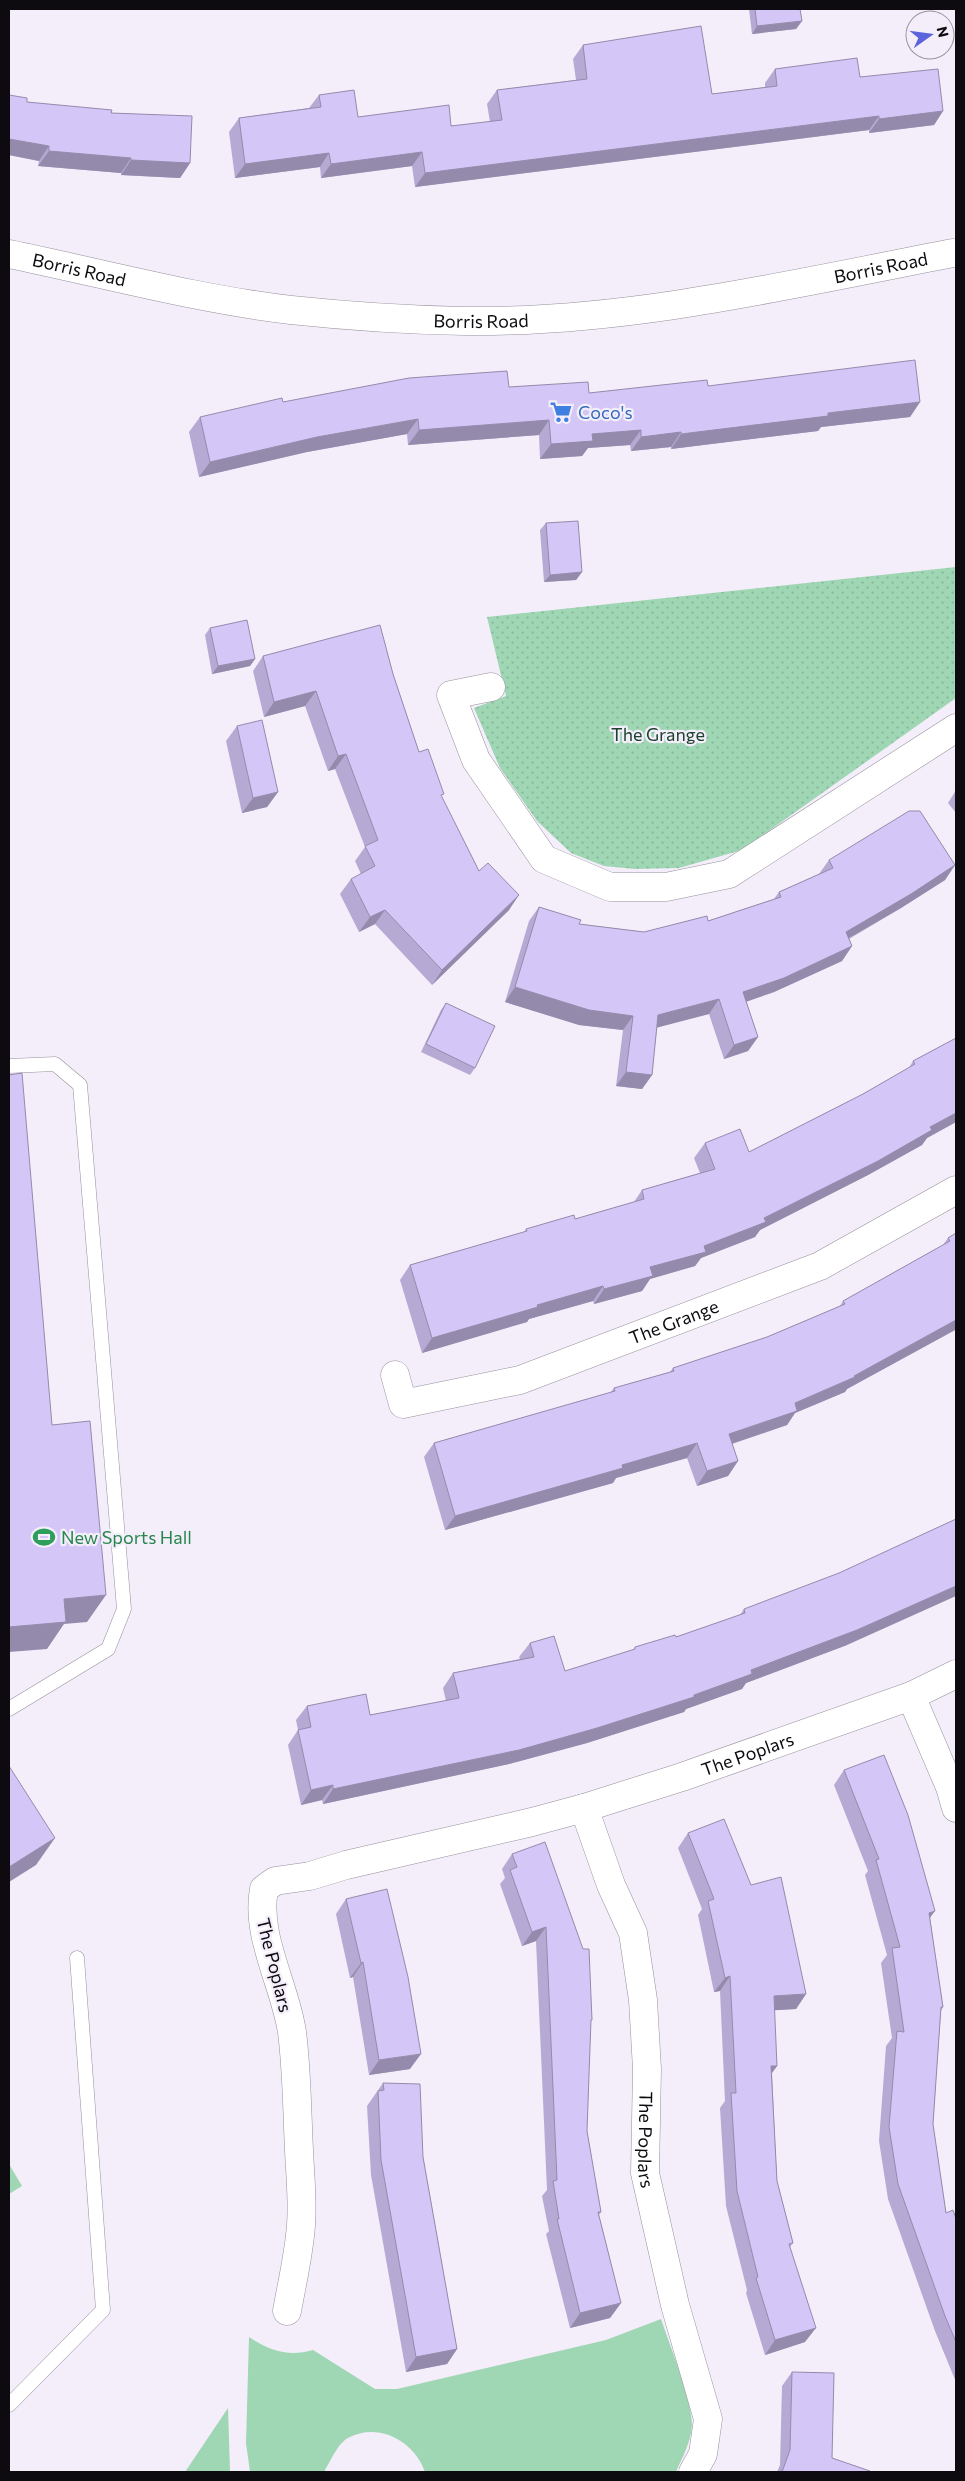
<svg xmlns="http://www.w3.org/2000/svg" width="965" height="2481" font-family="Commissioner,sans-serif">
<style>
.grass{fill:#9fd6b4}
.park{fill:url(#park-dots)}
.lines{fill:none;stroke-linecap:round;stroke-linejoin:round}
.lane-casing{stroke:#96909c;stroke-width:15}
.street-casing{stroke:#96909c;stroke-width:29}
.secondary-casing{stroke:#96909c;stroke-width:29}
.lane{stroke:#fff;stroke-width:14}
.street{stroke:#fff;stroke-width:28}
.secondary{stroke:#fff;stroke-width:28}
.wall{fill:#b6aad4}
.shaded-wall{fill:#948bac}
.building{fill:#d4c6f6;stroke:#948bac}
.labels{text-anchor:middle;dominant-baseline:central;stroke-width:4.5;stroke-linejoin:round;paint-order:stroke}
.street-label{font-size:18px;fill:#0d0b0f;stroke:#f4eefa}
.shop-label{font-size:18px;fill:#366cbe;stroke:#f4eefa;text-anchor:start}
.park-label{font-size:18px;fill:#1c412d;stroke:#f4eefa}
.leisure-label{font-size:18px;fill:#27864d;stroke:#f4eefa;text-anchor:start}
</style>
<defs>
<pattern id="park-dots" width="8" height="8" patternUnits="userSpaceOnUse" patternTransform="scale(1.25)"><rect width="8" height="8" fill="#9fd6b4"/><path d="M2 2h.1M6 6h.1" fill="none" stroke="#88b69a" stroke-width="1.8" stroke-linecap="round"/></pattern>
</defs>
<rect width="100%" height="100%" fill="#f4eefa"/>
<g class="grass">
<polygon points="9,2164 22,2186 9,2194"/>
<path d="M661,2319c9,27 30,78 31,105 0,16 -10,34 -16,48h-251c-10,-30 -46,-51 -77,-34 -10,5 -18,24 -24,34h-74l-4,-29 3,-106c20,14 40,20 64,13l62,39h22l209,-49z"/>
<polygon points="228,2408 230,2472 185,2472"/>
</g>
<polygon class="park" points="956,567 956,698 742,850 679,868 635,869 604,866 571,853 537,821 500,768 474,708 506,696 487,617"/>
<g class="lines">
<g class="lane-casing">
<g id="lane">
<polyline points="9,1066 55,1064 80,1085 124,1609 108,1649 9,1709"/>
<polyline points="9,2405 103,2310 77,1958"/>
</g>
</g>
<g class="street-casing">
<g id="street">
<polyline points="491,687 451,695 476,760 544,859 610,887 666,887 729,874 956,728"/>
<path id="s1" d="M395,1375l8,29 117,-24 300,-114 136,-76"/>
<polyline points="911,1696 950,1787 956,1808"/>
<path id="s2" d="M584,1808l27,77 22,48 10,67 4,69 -2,104 30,132 33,114 -5,35 -10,18"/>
<path id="s3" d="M287,2311c5,-28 12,-57 14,-86 2,-24 -1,-51 -2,-75 -2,-39 -2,-79 -7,-118 -7,-47 -37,-96 -28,-143l11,-8 35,-5 36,-11 186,-43 52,-14 98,-31 229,-81 45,-22"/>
</g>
</g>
<g class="secondary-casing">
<g id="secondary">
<path id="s4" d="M9,254c93,19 187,45 282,56 57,6 115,10 173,11 165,2 328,-37 489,-68"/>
</g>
</g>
<use href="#lane" class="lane"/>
<use href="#street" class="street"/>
<use href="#secondary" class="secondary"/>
</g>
<g class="wall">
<polygon points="749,9 800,9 802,21 796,29 752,34"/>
<polygon points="583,45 712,94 765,87 765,83 775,69 860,77 943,111 934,125 869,133 869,130 415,187 412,166 321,178 320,167 235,178 229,132 239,118 309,108 319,95 358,117 451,126 490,122 487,104 497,90 576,80 573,59"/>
<polygon points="9,95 27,102 111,113 190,163 180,178 121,175 121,173 38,166 39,161 9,155"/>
<polygon points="708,386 920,402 910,417 821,427 818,431 671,449 671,447 631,451 630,445 588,448 582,456 540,459 539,435 408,445 407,434 307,452 199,477 189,432 200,417 283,402 509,387 589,393"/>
<polygon points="546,523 582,572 576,580 544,582 540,530"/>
<polygon points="210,628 255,659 250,666 212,674 205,635"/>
<polygon points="263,656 393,674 419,752 479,871 509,910 432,985 375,924 359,932 340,894 351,879 361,874 355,861 365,847 335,769 328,771 305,706 264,717 253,671"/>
<polygon points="237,726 278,792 267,807 242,813 226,741"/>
<polygon points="956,790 956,813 948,803"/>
<polygon points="829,860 955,865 945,880 901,908 849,939 852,946 842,961 774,992 746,1002 758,1037 748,1051 724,1059 709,1014 657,1027 652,1075 642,1089 616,1086 623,1030 579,1025 505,1002 529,921 539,907 579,924 644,932 708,921 774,899 779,892 819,874"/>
<polygon points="446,1003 475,1068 470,1075 421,1052 441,1010"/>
<polygon points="956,1038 956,1122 927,1138 922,1145 868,1175 760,1230 755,1237 701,1258 695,1266 650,1279 642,1291 594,1304 593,1301 529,1319 527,1322 422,1353 400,1280 410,1265 524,1232 526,1229 575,1219 634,1202 642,1190 700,1173 694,1158 705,1143 749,1152 863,1094 909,1068 913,1061"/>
<polygon points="956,1233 956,1332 955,1330 847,1389 845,1392 795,1413 787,1425 732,1444 738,1461 728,1476 697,1486 687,1458 616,1478 613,1483 445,1530 424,1457 434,1443 610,1393 614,1388 670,1372 673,1368 767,1337 840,1306 843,1301 943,1245 948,1238"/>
<polygon points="744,1609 847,1645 746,1683 742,1689 686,1709 684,1712 587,1743 509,1764 323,1804 322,1800 301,1805 288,1745 298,1730 296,1720 307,1706 370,1715 446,1701 443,1688 453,1673 520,1659 519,1657 530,1643 565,1671 633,1650 635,1647 676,1637 740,1615"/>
<polygon points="844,1770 930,1918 943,2007 941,2011 933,2124 946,2213 956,2219 956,2382 935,2331 888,2199 879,2141 886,2046 892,2038 881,1963 887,1955 865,1875 868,1871 834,1785"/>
<polygon points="688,1833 751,1885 806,1994 796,2009 774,2010 777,2066 772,2073 777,2181 793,2243 790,2247 805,2342 765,2355 746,2293 747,2290 726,2206 720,2108 725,2101 720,1991 714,1992 698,1915 702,1909 678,1848"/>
<polygon points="512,1854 590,2023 587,2131 601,2212 599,2215 621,2303 610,2318 570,2328 546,2234 549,2231 542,2196 547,2190 536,1941 522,1946 500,1884 505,1878 502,1869"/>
<polygon points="346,1899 410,2069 369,2075 353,1977 350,1978 336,1914"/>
<polygon points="383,2083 423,2157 457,2349 447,2364 406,2372 371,2175 367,2106"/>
<polygon points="792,2372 832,2458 870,2472 777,2472 780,2465 782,2386"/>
</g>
<g class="shaded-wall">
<polygon points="219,9 236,9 218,10"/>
<polygon points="802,21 796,29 752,34 757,26"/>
<polygon points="943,111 934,125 869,133 879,119"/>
<polygon points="879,116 869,130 415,187 425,173"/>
<polygon points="9,139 49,146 39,161 9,155"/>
<polygon points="49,151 131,158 121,173 38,166"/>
<polygon points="422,152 412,166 321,178 331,164"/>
<polygon points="329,153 320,167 235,178 245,164"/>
<polygon points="131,160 190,163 180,178 121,175"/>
<polygon points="920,402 910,417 821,427 818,431 671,449 681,434 828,413"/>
<polygon points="418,419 407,434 307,452 199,477 210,462 317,437"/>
<polygon points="549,420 539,435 408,445 419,430"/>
<polygon points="641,430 630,445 588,448 582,456 540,459 551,444 592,434"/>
<polygon points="681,432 671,447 631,451 641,437"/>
<polygon points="582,572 576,580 544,582 550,575"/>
<polygon points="255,659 250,666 212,674 218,666"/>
<polygon points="316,691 305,706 264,717 274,702"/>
<polygon points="346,754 335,769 328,771 338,756"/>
<polygon points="278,792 267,807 242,813 253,798"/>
<polygon points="955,865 945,880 901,908 835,946 846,932"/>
<polygon points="519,895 509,910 432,985 442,970"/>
<polygon points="385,910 375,924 359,932 370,917"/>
<polygon points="852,946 842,961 774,992 733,1006 743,992"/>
<polygon points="515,987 633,1016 623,1030 579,1025 505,1002"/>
<polygon points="719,999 709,1014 648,1030 658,1015"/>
<polygon points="758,1037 748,1051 724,1059 734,1045"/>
<polygon points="626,1072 652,1075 642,1089 616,1086"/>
<polygon points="956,1113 956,1122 927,1138 922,1145 868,1175 760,1230 755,1237 701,1258 695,1266 650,1279 642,1291 594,1304 604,1289 650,1267 704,1246 764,1218"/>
<polygon points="603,1286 593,1301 529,1319 527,1322 422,1353 432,1338 537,1305"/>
<polygon points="956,1320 956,1328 955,1330 847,1389 845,1392 795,1413 787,1425 719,1448 729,1434 854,1376"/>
<polygon points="697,1443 687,1458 616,1478 613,1483 445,1530 455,1516 622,1465"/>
<polygon points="738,1461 728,1476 697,1486 707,1471"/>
<polygon points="956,1586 956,1596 847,1645 746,1683 742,1689 686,1709 684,1712 587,1743 509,1764 323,1804 333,1789 694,1695 751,1670"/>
<polygon points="106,1595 87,1622 64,1624 47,1649 9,1652 9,1627 64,1599"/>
<polygon points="333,1785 322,1800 301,1805 311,1790"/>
<polygon points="55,1838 36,1865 9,1882 9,1867"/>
<polygon points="935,1911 924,1926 929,1913"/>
<polygon points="546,1927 536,1941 522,1946 532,1932"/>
<polygon points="363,1962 353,1977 350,1978 361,1963"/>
<polygon points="730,1976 720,1991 714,1992 725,1978"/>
<polygon points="806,1994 796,2009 763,2011 774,1996"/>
<polygon points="421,2054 410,2069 369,2075 379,2060"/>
<polygon points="771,2066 777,2066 766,2081"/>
<polygon points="621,2303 610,2318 570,2328 580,2313"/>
<polygon points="816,2328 805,2342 765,2355 775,2340"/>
<polygon points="457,2349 447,2364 406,2372 416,2357"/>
</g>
<g class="building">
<polygon points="755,9 800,9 802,21 757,26"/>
<polygon points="701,26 712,94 777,86 775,69 857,58 860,77 938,69 943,111 879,119 879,116 425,173 422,152 331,164 329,153 245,164 239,118 321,107 319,95 354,90 358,117 449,105 451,126 502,120 497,90 587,79 583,45"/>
<polygon points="9,95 27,98 27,102 112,110 111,113 192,116 190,163 131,160 131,158 49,151 49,146 9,139"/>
<polygon points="915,360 920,402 828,413 828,416 681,434 681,432 641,437 641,430 592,434 593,441 551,444 549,420 419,430 418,419 317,437 210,462 200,417 282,398 283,402 409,378 507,371 509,387 588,382 589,393 707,380 708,386"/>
<polygon points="578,521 582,572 550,575 546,523"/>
<polygon points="247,620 255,659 218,666 210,628"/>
<polygon points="380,625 393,674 419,752 428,749 444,794 441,795 479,871 488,863 519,895 442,970 385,910 370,917 351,879 375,866 365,846 378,840 346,754 338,756 316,691 274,702 263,656"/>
<polygon points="262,720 278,792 253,798 237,726"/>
<polygon points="909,811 920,811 955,865 911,894 846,932 852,946 784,978 743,992 758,1037 734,1045 719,999 658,1015 652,1075 626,1072 633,1016 589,1010 515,987 539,907 581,920 579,924 644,932 707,916 708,921 781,897 779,892 833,868 829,860"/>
<polygon points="446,1003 495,1026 475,1068 426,1044"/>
<polygon points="956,1038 956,1113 930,1127 932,1130 878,1161 764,1218 766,1222 704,1246 706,1252 650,1267 653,1276 604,1289 603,1286 537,1305 538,1307 432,1338 410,1265 527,1231 526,1229 574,1215 575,1219 644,1199 642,1190 715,1169 705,1143 740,1129 749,1152 863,1094 915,1064 913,1061"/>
<polygon points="22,1073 52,1425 90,1421 106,1595 64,1599 66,1622 9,1627 9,1075"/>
<polygon points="956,1233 956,1320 854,1376 855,1377 795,1403 797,1411 729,1434 738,1461 707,1471 697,1443 622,1465 623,1468 455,1516 434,1443 615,1391 614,1388 674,1371 673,1368 767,1337 845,1304 843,1301 950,1241 948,1238"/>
<polygon points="956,1519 956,1586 857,1630 751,1670 752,1674 694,1695 694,1697 597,1728 519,1750 333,1789 333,1785 311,1790 298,1730 311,1727 307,1706 366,1694 370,1715 459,1698 453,1673 534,1657 530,1643 554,1636 565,1671 635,1649 635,1647 675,1635 676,1637 745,1613 744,1609 839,1573"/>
<polygon points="884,1755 908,1815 935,1911 929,1913 943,2007 941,2007 933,2124 946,2213 953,2210 956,2219 956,2342 945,2316 898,2184 889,2127 897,2031 904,2032 892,1948 900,1947 876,1860 879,1859 844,1770"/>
<polygon points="9,1766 55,1838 9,1867"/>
<polygon points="724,1819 751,1885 781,1877 806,1994 774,1996 777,2066 771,2066 777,2181 793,2243 789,2244 816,2328 775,2340 756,2278 758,2277 737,2191 731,2093 736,2093 730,1976 725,1978 708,1901 714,1899 688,1833"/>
<polygon points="545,1842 583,1949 589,1949 592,2020 591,2020 587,2131 601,2212 598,2212 621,2303 580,2313 557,2219 559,2219 553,2181 557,2180 546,1927 532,1932 510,1870 517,1867 512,1854"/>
<polygon points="387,1889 408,1977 421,2054 379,2060 363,1962 361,1963 346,1899"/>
<polygon points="383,2083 420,2084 423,2157 457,2349 416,2357 381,2160 378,2091 384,2090"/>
<polygon points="792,2372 834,2373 832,2458 870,2471 870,2472 782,2472 790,2450"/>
</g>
<defs>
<g id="supermarket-bare" transform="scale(1.725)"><path d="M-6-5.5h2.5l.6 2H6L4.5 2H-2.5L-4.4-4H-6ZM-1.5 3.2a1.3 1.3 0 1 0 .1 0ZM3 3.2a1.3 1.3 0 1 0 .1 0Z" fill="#3f7fe0" stroke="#f4eefa" stroke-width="2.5" paint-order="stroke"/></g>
<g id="stadium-bare" transform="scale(1.725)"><path d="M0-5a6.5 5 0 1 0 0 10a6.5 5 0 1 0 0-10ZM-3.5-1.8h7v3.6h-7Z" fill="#2e9e5b" stroke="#f4eefa" stroke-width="2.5" paint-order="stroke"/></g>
</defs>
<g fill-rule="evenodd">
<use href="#supermarket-bare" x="561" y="412"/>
<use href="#stadium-bare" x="44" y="1537"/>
</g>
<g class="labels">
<g class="street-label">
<text stroke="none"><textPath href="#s4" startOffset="882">Borris Road</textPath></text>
<text stroke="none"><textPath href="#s4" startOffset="72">Borris Road</textPath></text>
<text stroke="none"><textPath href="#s4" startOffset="478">Borris Road</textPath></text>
<text stroke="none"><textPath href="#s1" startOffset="314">The Grange</textPath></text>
<text stroke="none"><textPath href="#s3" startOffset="931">The Poplars</textPath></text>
<text transform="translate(275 1965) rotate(76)">The Poplars</text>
<text stroke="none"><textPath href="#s2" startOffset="342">The Poplars</textPath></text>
</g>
<g class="shop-label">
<text x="578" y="412">Coco's</text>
</g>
<g class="park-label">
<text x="658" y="734">The Grange</text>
</g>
<g class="leisure-label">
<text x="61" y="1537">New Sports Hall</text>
</g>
</g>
<rect width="965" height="2481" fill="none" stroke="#0d0b0f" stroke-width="20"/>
<g transform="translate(930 35) rotate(76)"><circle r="24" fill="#f4eefa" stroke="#98939c"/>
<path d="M0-4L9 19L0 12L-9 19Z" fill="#5c64dc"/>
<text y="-8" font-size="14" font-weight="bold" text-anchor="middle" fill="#0d0b0f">N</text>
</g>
</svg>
